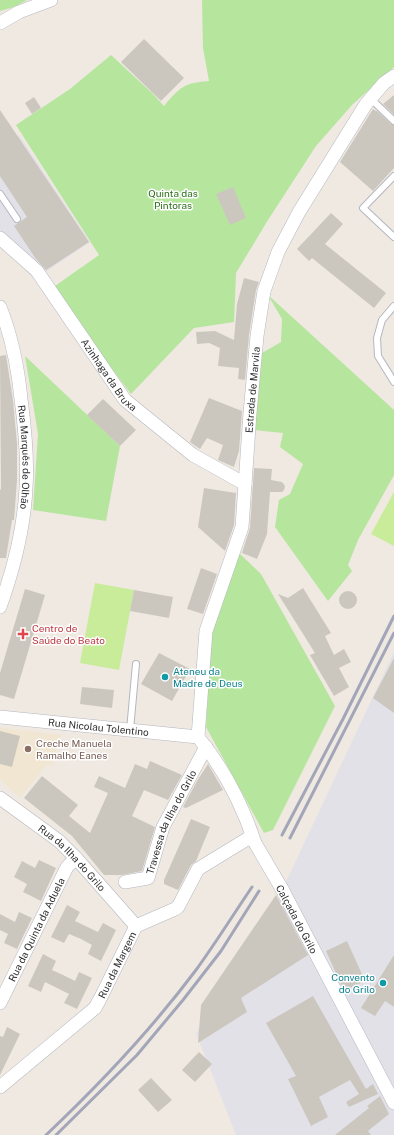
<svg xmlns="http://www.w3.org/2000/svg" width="394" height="1135" font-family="'Public Sans',sans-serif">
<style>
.industrial{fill:#e3e1e8}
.education{fill:#f0e6d1}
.green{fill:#b6e59e}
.pitch{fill:#c9ec9a}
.building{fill:#cbc7bf}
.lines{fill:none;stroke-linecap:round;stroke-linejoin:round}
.lane-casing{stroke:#b4b7c1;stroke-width:8}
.street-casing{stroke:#b4b7c1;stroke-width:14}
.lane{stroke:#fff;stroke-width:6}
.street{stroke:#fff;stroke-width:13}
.rail{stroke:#a3a6b8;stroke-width:3}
.street-bridge-casing{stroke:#b4b7c1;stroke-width:14;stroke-linecap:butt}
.street-bridge{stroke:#fff;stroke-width:13}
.health-dot{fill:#e0444e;stroke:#fff;stroke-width:1.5}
.culture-dot{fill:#0f9aa8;stroke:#fff;stroke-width:1.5}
.education-dot{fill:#8d6e63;stroke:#fff;stroke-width:1.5}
.labels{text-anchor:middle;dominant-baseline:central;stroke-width:3;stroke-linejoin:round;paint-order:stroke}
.park-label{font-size:10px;fill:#2c6e1b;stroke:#fff}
.street-label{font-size:10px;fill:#2e2e2e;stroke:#fff}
.health-label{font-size:10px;fill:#be3a42;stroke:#fff;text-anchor:start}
.culture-label{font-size:10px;fill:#0d838f;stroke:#fff;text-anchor:start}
.education-label{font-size:10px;fill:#785e54;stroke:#fff;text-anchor:start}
</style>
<rect width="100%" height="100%" fill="#efe9e1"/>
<g class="industrial">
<polygon points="19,135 90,242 44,273 0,234 0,147"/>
<polygon points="394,652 394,1135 236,1135 196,1033 277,901"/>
</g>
<polygon class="education" points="0,728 61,735 52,766 48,763 20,797 0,779"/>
<g class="green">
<polygon points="0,0 27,0 14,7 0,11"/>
<path d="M202,0h192v67l-42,38 -36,41 -48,74 -32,53 -2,49 -40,6 -63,66 -40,-53 -36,-55 44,-31 -83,-130 54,-36 41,-34 41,38 12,13c16,-19 20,-23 45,-25l-6,-33z"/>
<polygon points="268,295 394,410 394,475 358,540 348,565 352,571 328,601 275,527 279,500 290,494 303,464 280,447 283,433 254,430 262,353 281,342 282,319"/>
<polygon points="25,356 120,446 106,521 33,510 38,434"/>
<polygon points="239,553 261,574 335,706 273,830 264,833 206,727 212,624"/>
</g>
<g class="pitch">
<polygon points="394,492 394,546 371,534"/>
<polygon points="95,583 134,590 119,670 80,663"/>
</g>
<g class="building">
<polygon points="144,39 184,78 161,101 121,62"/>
<polygon points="394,95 394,115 383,104"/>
<polygon points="34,97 41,108 32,114 25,103"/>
<polygon points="373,109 376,111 377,111 391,124 394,125 394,168 373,191 340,162"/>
<polygon points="0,110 89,242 46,270 36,259 14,226 27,217 0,176"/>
<polygon points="233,187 246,218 230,225 216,194"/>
<polygon points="331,213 343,224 325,244 386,293 374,308 312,258 309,261 297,249"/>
<polygon points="244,278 259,282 256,290 249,335 245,380 238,379 239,368 218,366 220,348 209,343 197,344 196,332 215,331 234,340 237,304"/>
<polygon points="6,355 13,401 17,443 17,480 14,520 12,520 6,558 0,558 0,489 1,490 0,356"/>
<polygon points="209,398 242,411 239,451 234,467 218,460 223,445 207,438 200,449 190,442"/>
<polygon points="103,399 136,430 120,446 87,415"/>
<polygon points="254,468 272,469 271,480 282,482 285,486 284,490 282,492 270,492 267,534 257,559 242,553 250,528"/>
<polygon points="204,488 236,493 234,525 225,551 198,527"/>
<polygon points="201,568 217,574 203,614 187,609"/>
<polygon points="303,588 331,633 325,636 334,655 344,649 351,662 339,668 349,687 334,696 310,655 315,653 278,594 288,598"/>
<polygon points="25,589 45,595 14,699 0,695 0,673"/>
<polygon points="134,590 173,597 169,618 130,611"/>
<circle cx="348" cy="600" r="9"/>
<polygon points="159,653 190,669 172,701 141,684"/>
<polygon points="394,658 394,713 373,698"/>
<polygon points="82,687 114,690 112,708 80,704"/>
<polygon points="0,731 20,736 12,767 0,764"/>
<polygon points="150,761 182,775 168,800 144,790 132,816 155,827 142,871 122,875 104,875 72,836 24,798 42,776 78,805 69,816 90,833 108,793 94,787 99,776 125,788 135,764 147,769"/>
<polygon points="208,764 223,790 186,808 183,807 197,781"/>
<polygon points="191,819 210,827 196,861 191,865 178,890 164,884 164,880"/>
<polygon points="39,860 56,868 41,901 23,892 27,884 14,877 22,861 35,868"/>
<polygon points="276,895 308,955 241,998 247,1012 198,1043 201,1005"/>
<polygon points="67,905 80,912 75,921 98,932 103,923 116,930 101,961 88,954 92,945 81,939 69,934 64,943 51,937"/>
<polygon points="19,912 32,918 17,949 4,943 8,934 0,930 0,914 15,922"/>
<polygon points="347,941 365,981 344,991 326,951"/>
<polygon points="43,954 56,961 52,970 63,975 75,981 79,972 92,978 77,1009 64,1003 69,994 45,982 41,992 28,986"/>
<polygon points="394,955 394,1007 385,1001 375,1016 361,1008"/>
<polygon points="313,996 366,1089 373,1084 378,1094 349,1107 346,1102 359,1094 350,1080 319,1097 328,1117 311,1126 288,1079 296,1076 266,1023"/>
<polygon points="7,1027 20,1034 0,1075 0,1036 3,1037"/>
<polygon points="199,1052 212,1064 195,1082 182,1070"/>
<polygon points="151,1078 172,1100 158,1112 138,1090"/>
<polygon points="380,1096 389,1114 368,1131 371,1135 335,1135 369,1108 367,1106"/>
</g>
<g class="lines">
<g class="lane-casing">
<g id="lane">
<polyline points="371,99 394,121"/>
<polyline points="394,176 363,208 394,237"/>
<polyline points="0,194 17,219"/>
<polyline points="394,306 382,320 377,338 378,356 394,382"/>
<polyline points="130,730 136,664"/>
</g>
</g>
<g class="street-casing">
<g id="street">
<polyline points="0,23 19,12 51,0"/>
<path id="s1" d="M0,238l37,33 88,129 68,55 52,29"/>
<path id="s2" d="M0,307c12,30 18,61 21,92 4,30 7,59 5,89 -2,40 -12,80 -26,119"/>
<path id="s3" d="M0,717l198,20"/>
<path id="s4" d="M198,737l8,-106 36,-104 8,-114 7,-77 7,-45 14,-39 21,-40 67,-108 18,-21 10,-7"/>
<path d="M201,741c24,30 42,66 54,102"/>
<path id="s5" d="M0,798l59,43 17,17 60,68"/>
<path id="s6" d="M125,882l23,-4 15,-51 43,-80"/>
<polyline points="282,889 394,1103"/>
<path id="s7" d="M0,1003l67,-136 9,-9"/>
<path id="s8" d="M0,1087l95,-79 5,-9 36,-73 39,-17 3,-2 20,-38 54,-33"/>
</g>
</g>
<use href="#lane" class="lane"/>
<use href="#street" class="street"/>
<g class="rail">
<polyline points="282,835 343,719 394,616"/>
<polyline points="290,838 394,633"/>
<path d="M46,1135c54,-51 105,-105 150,-165 19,-26 37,-55 56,-83"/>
<polyline points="56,1135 137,1055 183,1000 221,951 259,891"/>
</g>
<g class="street-bridge-casing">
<polyline id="street-bridge" points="255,843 282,889"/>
</g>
<use href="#street-bridge" class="street-bridge"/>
</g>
<path class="health-dot" d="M21 628h4v4h4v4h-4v4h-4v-4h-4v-4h4z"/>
<g class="culture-dot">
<circle cx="165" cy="677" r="4"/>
<circle cx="383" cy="983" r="4"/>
</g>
<circle class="education-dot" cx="28" cy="749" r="4"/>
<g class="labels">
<g class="park-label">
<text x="173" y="193">Quinta das<tspan x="173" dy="12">Pintoras</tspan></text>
</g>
<g class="street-label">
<text stroke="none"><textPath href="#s1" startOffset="176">Azinhaga da Bruxa</textPath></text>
<text stroke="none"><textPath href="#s4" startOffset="354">Estrada de Marvila</textPath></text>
<text stroke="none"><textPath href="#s2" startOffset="153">Rua Marquês de Olhão</textPath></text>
<text stroke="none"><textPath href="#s3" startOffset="99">Rua Nicolau Tolentino</textPath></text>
<text stroke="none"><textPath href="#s6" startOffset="84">Travessa da Ilha do Grilo</textPath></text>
<text stroke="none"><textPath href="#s5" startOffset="94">Rua da Ilha do Grilo</textPath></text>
<text transform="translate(297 919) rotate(62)">Calçada do Grilo</text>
<text stroke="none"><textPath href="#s7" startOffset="82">Rua da Quinta da Aduela</textPath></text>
<text stroke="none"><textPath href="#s8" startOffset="172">Rua da Margem</textPath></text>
</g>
<g class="health-label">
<text x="32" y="628">Centro de<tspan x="32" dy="12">Saúde do Beato</tspan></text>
</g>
<g class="culture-label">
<text x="173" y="671">Ateneu da<tspan x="173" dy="12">Madre de Deus</tspan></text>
<text x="375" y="977" text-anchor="end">Convento<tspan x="375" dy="12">do Grilo</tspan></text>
</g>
<g class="education-label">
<text x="36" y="743">Creche Manuela<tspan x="36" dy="12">Ramalho Eanes</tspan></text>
</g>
</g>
</svg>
